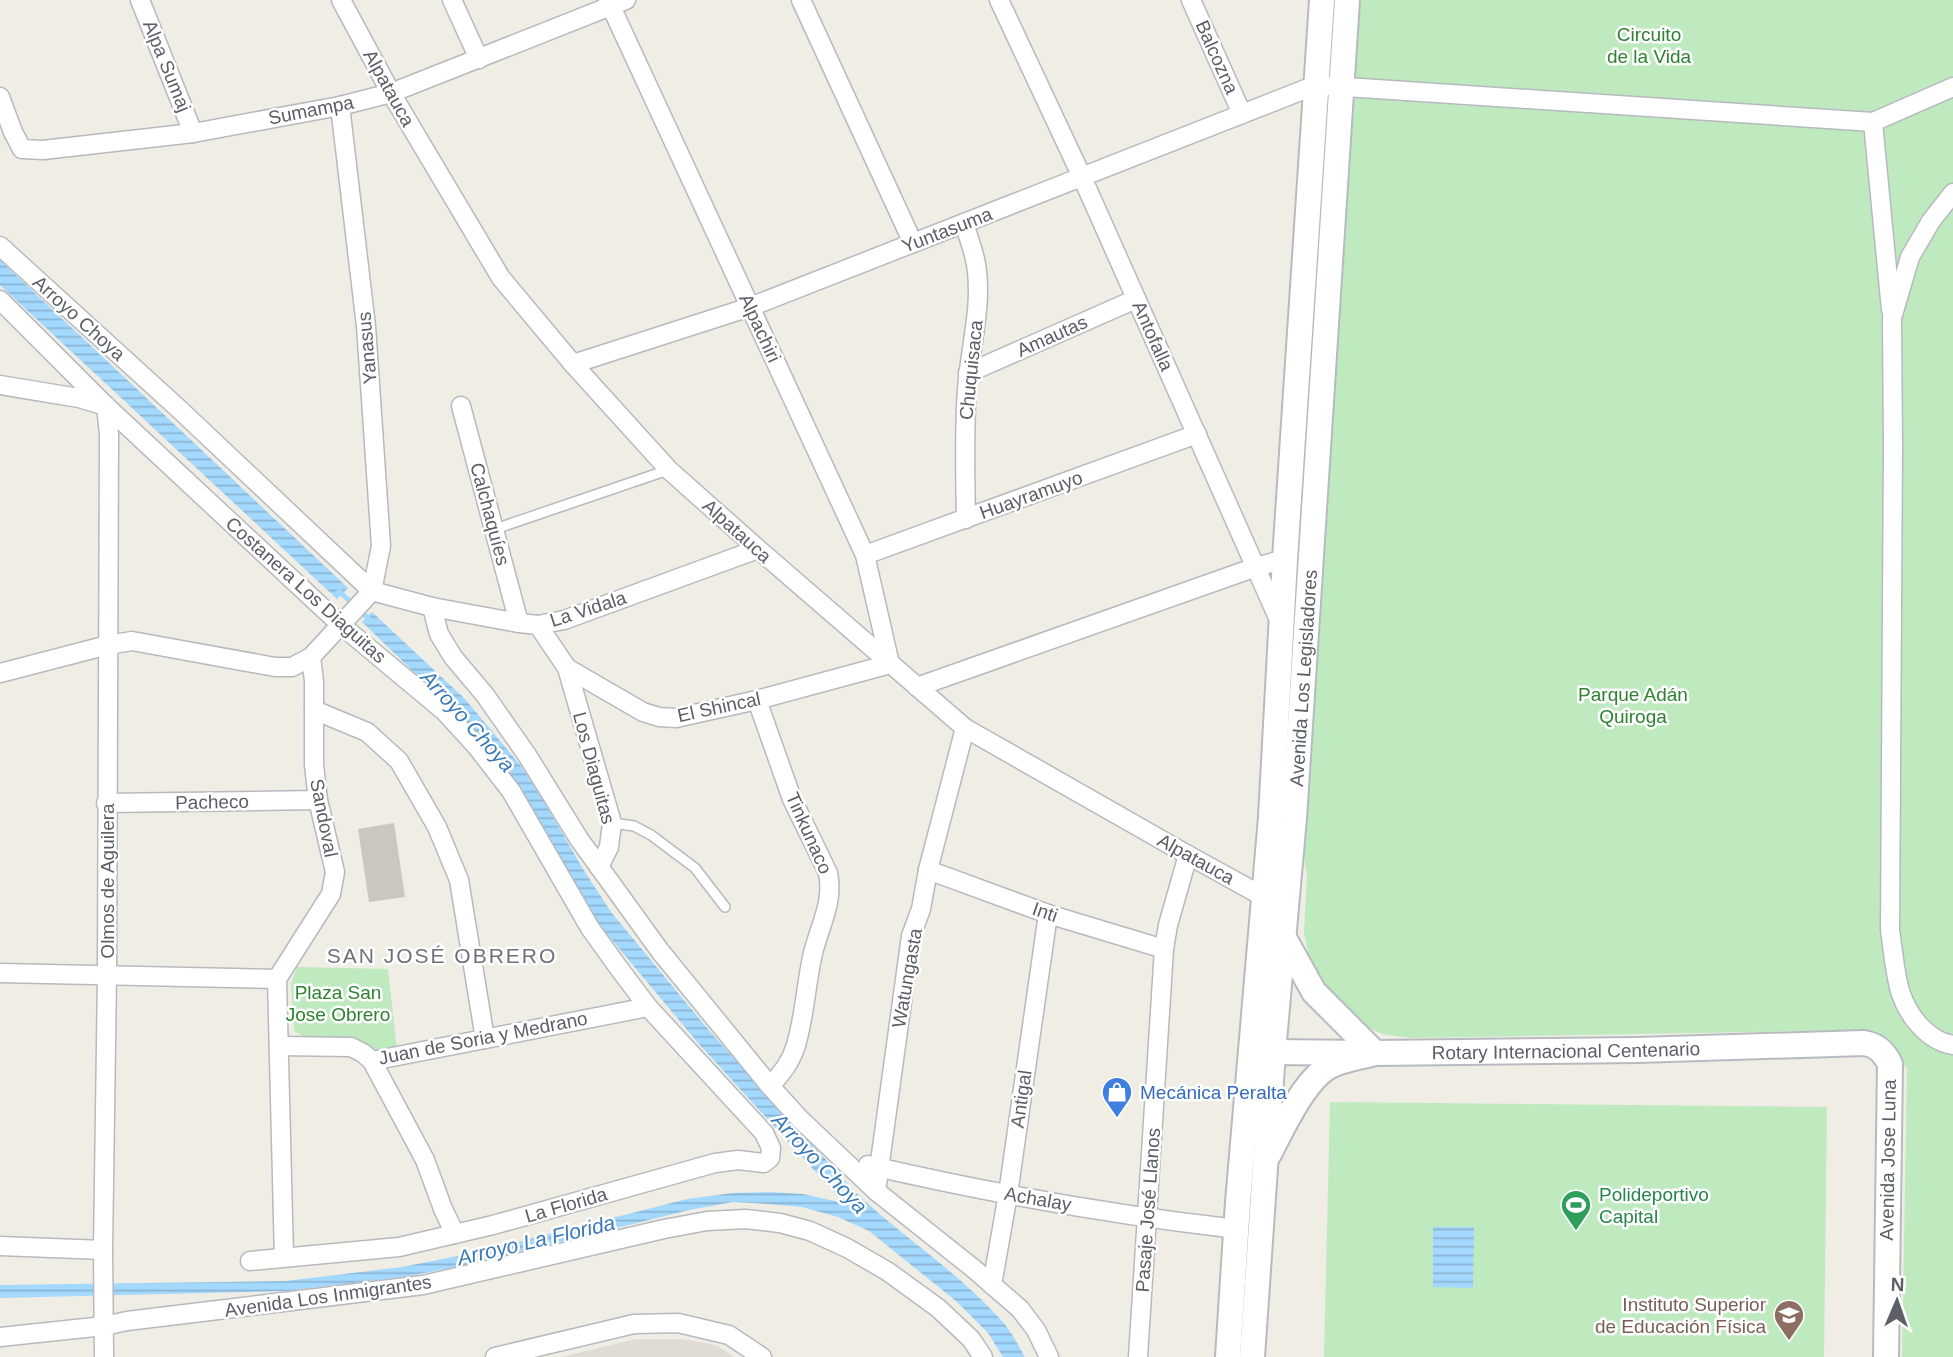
<svg xmlns="http://www.w3.org/2000/svg" width="1953" height="1357" font-family="Helvetica,sans-serif">
<style>
.education{fill:#e0dcd3}
.park{fill:#bfe9bf}
.water{fill:url(#water-rules)}
.lines{fill:none;stroke-linecap:round;stroke-linejoin:round}
.stream{stroke:#a4d9ff;stroke-width:5}
.building{fill:#cac7c1}
.lane-casing{stroke:#b6babf;stroke-width:12}
.street-casing{stroke:#b6babf;stroke-width:21}
.secondary-casing{stroke:#b7bbc1;stroke-width:28}
.lane{stroke:#fff;stroke-width:9}
.street{stroke:#fff;stroke-width:18}
.secondary{stroke:#fff;stroke-width:24}
.labels{text-anchor:middle;dominant-baseline:central;stroke-width:5;stroke-linejoin:round;paint-order:stroke}
.park-label{font-size:19px;fill:#2e8230;stroke:#fff}
.street-label{font-size:19px;fill:#5c6066;stroke:#fff}
.shop-label{font-size:19px;fill:#366cbe;stroke:#fff;text-anchor:start}
.leisure-label{font-size:19px;fill:#27864d;stroke:#fff;text-anchor:start}
.education-label{font-size:19px;fill:#785e54;stroke:#fff;text-anchor:end}
.water-label{font-size:21px;font-style:italic;fill:#3a79b8;stroke:#fff}
.neighbourhood-label{font-size:21px;letter-spacing:2px;fill:#6d7278;stroke:#fff}
</style>
<defs>
<pattern id="water-rules" width="6" height="5" patternUnits="userSpaceOnUse" patternTransform="scale(1.75)"><rect width="6" height="5" fill="#a4d9ff"/><path d="M0 2.5h6" fill="none" stroke="#89b3d2"/></pattern>
</defs>
<rect width="100%" height="100%" fill="#efede4"/>
<polygon class="education" points="636,1339 681,1339 716,1345 734,1357 561,1357"/>
<g class="park">
<polygon points="1358,0 1953,0 1953,1357 1902,1357 1907,1069 1888,1040 1858,1030 1411,1038 1382,1034 1355,1021 1333,997 1311,968 1304,933 1307,875 1302,848"/>
<polygon points="297,967 388,969 397,1050 373,1053 308,1039 294,1031 291,984"/>
<polygon points="1330,1102 1827,1107 1824,1357 1324,1357"/>
</g>
<g class="water">
<polygon points="0,259 4,264 348,588 337,599 0,285"/>
<path d="M372,612l93,87 56,67 25,39 37,64 28,43 101,122 144,159c47,44 102,79 146,128 9,10 16,24 23,36h-22l-15,-24 -32,-32 -87,-70 -31,-14 -36,-10 -34,-3 -35,-2 -44,8 -209,52 -76,15 -118,14 -286,7v-13l286,-4 116,-14 76,-15 209,-53 46,-6 36,-1 34,2 41,9 -145,-159 -102,-122 -144,-212 -91,-88z"/>
<polygon points="1433,1227 1474,1227 1473,1288 1433,1287"/>
</g>
<g class="lines">
<polyline class="stream" points="339,591 370,620"/>
</g>
<polygon class="building" points="394,823 405,897 369,902 358,829"/>
<g class="lines">
<g class="lane-casing">
<g id="lane">
<polyline points="495,529 668,470"/>
<polyline points="612,823 634,826 651,835 695,868 725,907"/>
</g>
</g>
<g class="street-casing">
<g id="street">
<polyline points="140,0 193,133"/>
<polyline points="341,0 391,93 501,278 573,364 669,470 758,549 965,728 1188,855 1264,897 1275,898"/>
<polyline points="452,0 479,59"/>
<polyline points="801,0 913,243"/>
<polyline points="999,0 1082,177 1280,622"/>
<polyline points="1191,0 1242,114"/>
<polyline points="0,97 13,132 22,149 43,150 193,133 340,106 391,93 626,0"/>
<polyline points="340,106 366,326 381,546 372,591"/>
<polyline points="1873,122 1891,310"/>
<path d="M1953,193l-22,28 -21,36 -18,61 1,129 -3,483c3,19 5,47 11,64 8,23 27,47 52,51"/>
<path d="M964,223c4,12 8,24 11,36 9,43 -5,87 -8,130 -3,43 -2,86 -1,130"/>
<polyline points="0,246 179,409 372,591 432,607 519,623 538,625 564,620 758,549"/>
<polyline points="0,300 106,406 341,625 444,711 477,747 511,791 590,928 618,967 648,1007 764,1133 771,1148 770,1158 764,1163 738,1160 715,1163 493,1225 399,1247 250,1261"/>
<polyline points="573,364 750,307 1316,85 1873,122 1953,87"/>
<polyline points="968,373 1136,299"/>
<polyline points="0,385 79,398 106,406 109,434 107,975 103,1250 104,1357"/>
<polyline points="461,406 519,623"/>
<polyline points="865,555 1197,434"/>
<polyline points="432,607 439,634 453,657 485,695 527,755 579,839 660,951 770,1086 800,1119 876,1191 974,1269 1020,1309 1036,1330 1049,1357"/>
<polyline points="538,625 567,668 643,712 659,717 676,718 757,700 890,664 865,555 608,0"/>
<polyline points="567,668 612,823 609,847 599,867"/>
<polyline points="0,673 108,645 132,641 275,667 292,667 311,657 372,591"/>
<polyline points="917,687 1256,567 1285,559"/>
<path d="M757,700l35,99 36,74c6,29 -8,52 -15,80 -7,30 -8,62 -17,92 -5,17 -14,28 -26,41"/>
<polyline points="314,710 367,732 399,761 437,827 459,880 485,1039"/>
<polyline points="106,803 318,800"/>
<polyline points="928,870 1048,914 1164,949"/>
<polyline points="0,973 277,979"/>
<polyline points="279,1046 351,1047 363,1053 372,1061 648,1007"/>
<polyline points="372,1061 425,1160 443,1209 455,1234"/>
<path d="M868,1165c121,28 245,50 369,64"/>
<polyline points="876,1191 911,936 921,909 928,870 965,728"/>
<polyline points="0,1246 103,1250"/>
<polyline points="284,1257 277,979 331,894 335,872 318,800 314,765 314,681 311,657"/>
<polyline points="992,1285 1008,1194 1048,914"/>
<polyline points="0,1337 104,1326 127,1321 423,1285 664,1229 707,1221 746,1219 780,1223 810,1231 847,1248 887,1271 938,1308 971,1339 983,1357"/>
<polyline points="495,1357 634,1324 678,1323 729,1335 762,1357"/>
<polyline points="1138,1357 1164,949 1168,925 1188,855"/>
</g>
</g>
<g class="secondary-casing">
<g id="secondary">
<path id="s1" d="M1258,1052l117,1 263,-3 226,-7c13,2 20,9 26,21l-4,293"/>
<path d="M1269,1154c13,-25 37,-78 63,-89 13,-6 29,-8 43,-12l-61,-61 -30,-54"/>
<polyline points="1228,1357 1238,1202 1271,817 1285,559 1322,0"/>
<path id="s2" d="M1252,1357l21,-305 21,-234 53,-818"/>
</g>
</g>
<use href="#lane" class="lane"/>
<use href="#street" class="street"/>
<use href="#secondary" class="secondary"/>
</g>
<defs>
<g id="shop-pin" transform="scale(1.575)"><path d="M0 17L-7.5 6A9.5 9.5 0 1 1 7.5 6Z" fill="#3f7fe0" stroke="#fff"/><path d="M-5-2.5h2.3a2.7 3.5 0 0 1 5.4 0H5L5.5 6h-11ZM-1.5-2.5h3a1.5 2.3 0 0 0-3 0Z" fill="#fff"/></g>
<g id="stadium-pin" transform="scale(1.575)"><path d="M0 17L-7.5 6A9.5 9.5 0 1 1 7.5 6Z" fill="#2e9e5b" stroke="#fff"/><path d="M0-5a6.5 5 0 1 0 0 10a6.5 5 0 1 0 0-10ZM-3.5-1.8h7v3.6h-7Z" fill="#fff"/></g>
<g id="school-pin" transform="scale(1.575)"><path d="M0 17L-7.5 6A9.5 9.5 0 1 1 7.5 6Z" fill="#8d6e63" stroke="#fff"/><path d="M0-5L7-2L0 1L-7-2ZM-4 1L0 2.5L4 1V4Q0 6-4 4Z" fill="#fff"/></g>
</defs>
<g fill-rule="evenodd">
<use href="#shop-pin" x="1117" y="1092"/>
<use href="#stadium-pin" x="1576" y="1205"/>
<use href="#school-pin" x="1789" y="1315"/>
</g>
<g class="labels">
<g class="park-label">
<text x="1649" y="34">Circuito<tspan x="1649" dy="22">de la Vida</tspan></text>
<text x="1633" y="694">Parque Adán<tspan x="1633" dy="22">Quiroga</tspan></text>
<text x="338" y="992">Plaza San<tspan x="338" dy="22">Jose Obrero</tspan></text>
</g>
<g class="street-label">
<text transform="translate(1217 57) rotate(66)">Balcozna</text>
<text transform="translate(167 66) rotate(68)">Alpa Sumaj</text>
<text transform="translate(389 88) rotate(61)">Alpatauca</text>
<text transform="translate(311 110) rotate(-11)">Sumampa</text>
<text transform="translate(947 230) rotate(-21)">Yuntasuma</text>
<text transform="translate(79 318) rotate(42)">Arroyo Choya</text>
<text transform="translate(760 328) rotate(65)">Alpachiri</text>
<text transform="translate(1052 336) rotate(-24)">Amautas</text>
<text transform="translate(1153 336) rotate(66)">Antofalla</text>
<text transform="translate(367 348) rotate(-95)">Yanasus</text>
<text transform="translate(971 370) rotate(-84)">Chuquisaca</text>
<text transform="translate(1031 495) rotate(-20)">Huayramuyo</text>
<text transform="translate(490 514) rotate(75)">Calchaquíes</text>
<text transform="translate(737 531) rotate(42)">Alpatauca</text>
<text transform="translate(306 590) rotate(42)">Costanera Los Diaguitas</text>
<text transform="translate(588 609) rotate(-18)">La Vidala</text>
<text stroke="none"><textPath href="#s2" startOffset="681">Avenida Los Legisladores</textPath></text>
<text transform="translate(719 707) rotate(-12)">El Shincal</text>
<text transform="translate(594 768) rotate(75)">Los Diaguitas</text>
<text transform="translate(212 802) rotate(-1)">Pacheco</text>
<text transform="translate(324 818) rotate(79)">Sandoval</text>
<text transform="translate(809 833) rotate(66)">Tinkunaco</text>
<text transform="translate(1196 859) rotate(29)">Alpatauca</text>
<text transform="translate(107 881) rotate(-90)">Olmos de Aguilera</text>
<text transform="translate(1045 912) rotate(19)">Inti</text>
<text transform="translate(907 978) rotate(-80)">Watungasta</text>
<text transform="translate(483 1038) rotate(-11)">Juan de Soria y Medrano</text>
<text stroke="none"><textPath href="#s1" startOffset="308">Rotary Internacional Centenario</textPath></text>
<text transform="translate(1021 1099) rotate(-82)">Antigal</text>
<text transform="translate(1888 1160) rotate(-89)">Avenida Jose Luna</text>
<text transform="translate(1038 1199) rotate(10)">Achalay</text>
<text transform="translate(566 1205) rotate(-16)">La Florida</text>
<text transform="translate(1148 1210) rotate(-86)">Pasaje José Llanos</text>
<text transform="translate(328 1296) rotate(-8)">Avenida Los Inmigrantes</text>
</g>
<g class="shop-label">
<text x="1140" y="1092">Mecánica Peralta</text>
</g>
<g class="leisure-label">
<text x="1599" y="1194">Polideportivo<tspan x="1599" dy="22">Capital</tspan></text>
</g>
<g class="education-label">
<text x="1766" y="1304">Instituto Superior<tspan x="1766" dy="22">de Educación Física</tspan></text>
</g>
<g class="water-label">
<text transform="translate(468 721) rotate(48)">Arroyo Choya</text>
<text transform="translate(820 1163) rotate(47)">Arroyo Choya</text>
<text transform="translate(536 1240) rotate(-13)">Arroyo La Florida</text>
</g>
<g class="neighbourhood-label">
<text x="442" y="955">SAN JOSÉ OBRERO</text>
</g>
</g>
<g transform="translate(1897 1301) rotate(2)" stroke="#ffffff" stroke-width="5" paint-order="stroke">
<path d="M0-5L12 26L0 18L-12 26Z" fill="#5c6066"/>
<text y="-10" font-size="19" font-weight="bold" text-anchor="middle" fill="#5c6066">N</text>
</g>
</svg>
